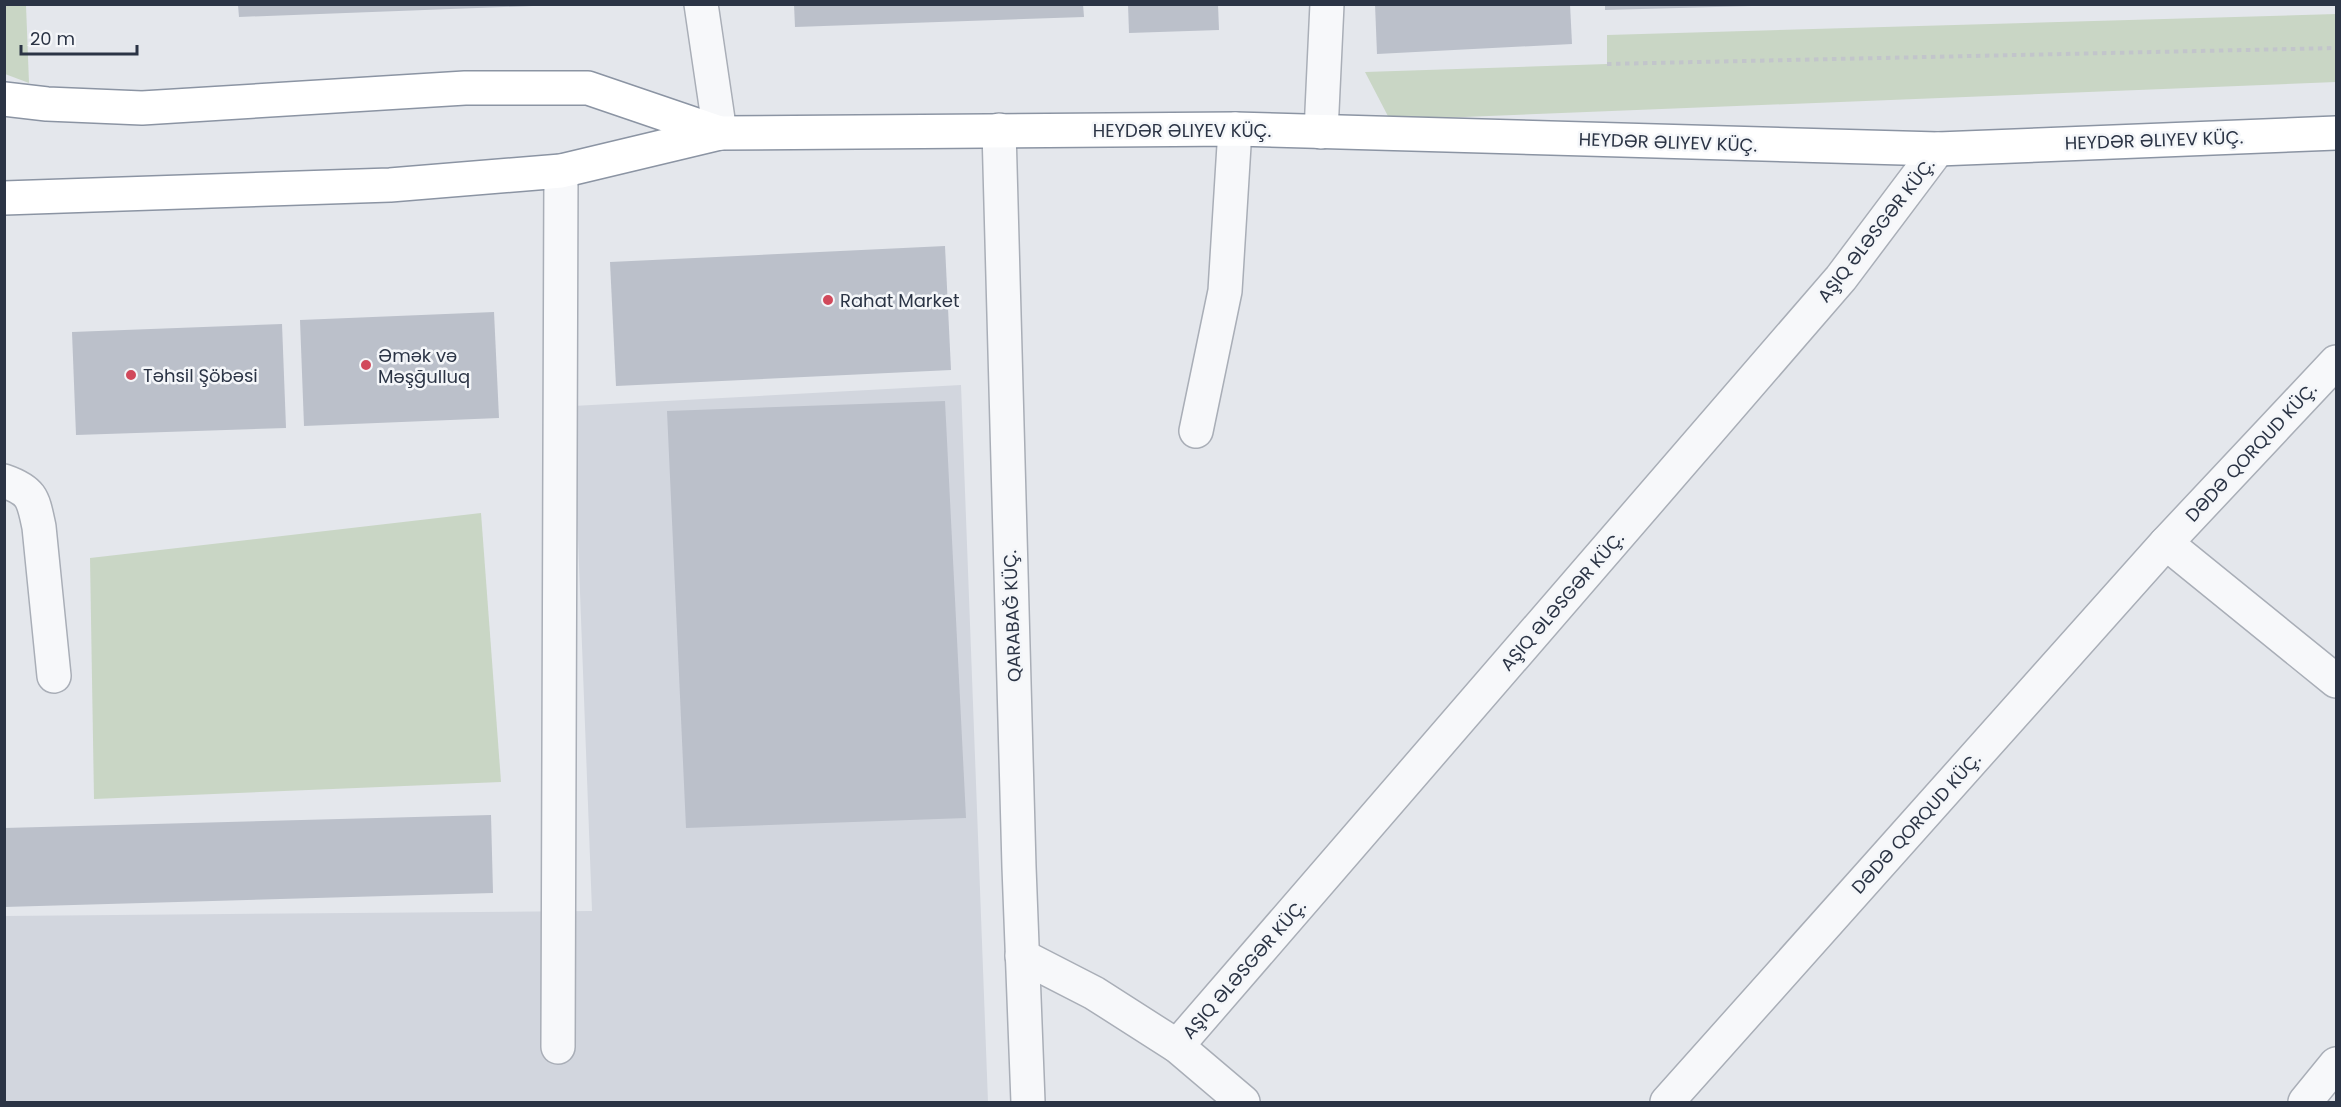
<svg xmlns="http://www.w3.org/2000/svg" width="2341" height="1107" font-family="Poppins,sans-serif">
<style>
.built{fill:#d2d6de}
.green{fill:#c9d6c5}
.building{fill:#bbc0ca}
.lines{fill:none;stroke-linecap:round;stroke-linejoin:round}
.minor-casing{stroke:#a9aeb7;stroke-width:36}
.highway-casing{stroke:#8b94a3;stroke-width:36}
.path{stroke:#c2c5cb;stroke-width:4;stroke-dasharray:4.5 4.5;stroke-linecap:butt}
.minor{stroke:#f7f8fa;stroke-width:33}
.highway{stroke:#fff;stroke-width:33}
.poi-dot{fill:#d1495b;stroke:#f4f6f9;stroke-width:2}
.labels{text-anchor:middle;dominant-baseline:central;stroke-width:5;stroke-linejoin:round;paint-order:stroke}
.street-label{font-size:18px;fill:#2b3445;stroke:#f4f6f9}
.poi-label{font-size:18px;fill:#2b3445;stroke:#f4f6f9;text-anchor:start}
</style>
<rect width="100%" height="100%" fill="#e4e7ec"/>
<polygon class="built" points="961,385 988,1102 5,1102 4,916 592,911 573,406"/>
<g class="green">
<polygon points="5,4 26,5 29,83 5,74"/>
<polygon points="2336,14 2336,82 1390,120 1365,72 1607,64 1607,35"/>
<polygon points="481,513 501,782 94,799 90,558"/>
</g>
<g class="building">
<polygon points="794,4 1083,4 1084,17 795,27"/>
<polygon points="1128,4 1218,4 1219,30 1129,33"/>
<polygon points="1375,4 1570,4 1572,44 1377,54"/>
<polygon points="1605,4 1752,4 1752,6 1605,10"/>
<polygon points="238,5 533,5 533,6 239,17"/>
<polygon points="945,246 951,370 616,386 610,262"/>
<polygon points="494,312 499,418 304,426 300,320"/>
<polygon points="282,324 286,428 76,435 72,332"/>
<polygon points="945,401 966,818 686,828 667,411"/>
<polygon points="491,815 493,893 4,907 4,828"/>
</g>
<g class="lines">
<g class="minor-casing">
<g id="minor">
<polyline points="701,4 720,133"/>
<polyline points="999,130 1019,867 1028,1102"/>
<polyline points="1321,132 1327,4"/>
<polyline points="1196,431 1225,291 1235,129"/>
<path d="M4,481c29,10 29,18 35,46l15,149"/>
<polyline points="2166,543 2336,681"/>
<polyline points="1022,956 1094,993 1177,1046 1243,1102"/>
<polyline points="1177,1046 1841,278 1938,149"/>
<polyline points="558,1047 561,171"/>
<polyline points="1667,1102 2166,543 2336,362"/>
<polyline points="2305,1102 2336,1064"/>
</g>
</g>
<g class="highway-casing">
<g id="highway">
<polyline points="4,99 47,104 142,108 465,88 588,88 720,133"/>
<polyline points="4,198 390,185 561,171 720,133 1235,129 1938,149 2336,133"/>
</g>
</g>
<polyline class="path" points="1607,64 2336,48"/>
<use href="#minor" class="minor"/>
<use href="#highway" class="highway"/>
</g>
<g class="poi-dot">
<circle cx="828" cy="300" r="6"/>
<circle cx="366" cy="365" r="6"/>
<circle cx="131" cy="375" r="6"/>
</g>
<g class="labels">
<g class="street-label">
<text x="1182" y="130">HEYDƏR ƏLIYEV KÜÇ.</text>
<text transform="translate(2154 140) rotate(-2)">HEYDƏR ƏLIYEV KÜÇ.</text>
<text transform="translate(1668 142) rotate(2)">HEYDƏR ƏLIYEV KÜÇ.</text>
<text transform="translate(1876 230) rotate(-52)">AŞIQ ƏLƏSGƏR KÜÇ.</text>
<text transform="translate(2251 452) rotate(-47)">DƏDƏ QORQUD KÜÇ.</text>
<text transform="translate(1562 601) rotate(-49)">AŞIQ ƏLƏSGƏR KÜÇ.</text>
<text transform="translate(1012 616) rotate(-92)">QARABAĞ KÜÇ.</text>
<text transform="translate(1916 823) rotate(-48)">DƏDƏ QORQUD KÜÇ.</text>
<text transform="translate(1244 969) rotate(-49)">AŞIQ ƏLƏSGƏR KÜÇ.</text>
</g>
<g class="poi-label">
<text x="840" y="300">Rahat Market</text>
<text x="378" y="355">Əmək və<tspan x="378" dy="21">Məşğulluq</tspan></text>
<text x="143" y="375">Təhsil Şöbəsi</text>
</g>
</g>
<rect width="2341" height="1107" fill="none" stroke="#2b3445" stroke-width="12"/>
<path d="M21 45v9h116v-9" fill="none" stroke="#2b3445" stroke-width="3"/>
<text x="30" y="45" font-size="18" fill="#2b3445" stroke="#f4f6f9" stroke-width="4.5" paint-order="stroke">20 m</text>
</svg>
